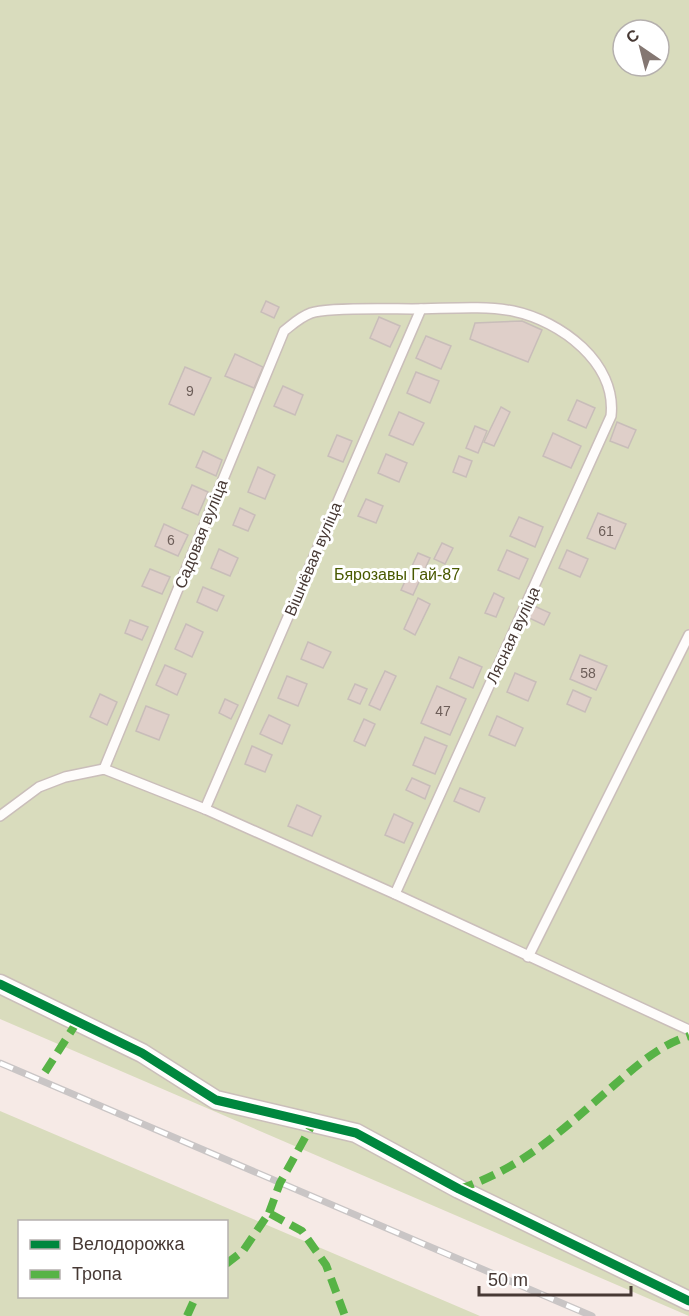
<svg xmlns="http://www.w3.org/2000/svg" width="689" height="1316" font-family="Arial,sans-serif">
<style>
.green{fill:#d9dcbd;fill-rule:evenodd}
.building{fill:#dfcfc9;stroke:#c8bdb9;stroke-width:1.5}
.lines{fill:none;stroke-linecap:round;stroke-linejoin:round}
.lane-casing{stroke:#cabeba;stroke-width:12}
.street-casing{stroke:#cabeba;stroke-width:21}
.lane{stroke:#fefcfb;stroke-width:9}
.street{stroke:#fefcfb;stroke-width:18}
.rail-casing{stroke:#c9c5c5;stroke-width:7}
.rail{stroke:#fff;stroke-width:4.5;stroke-dasharray:14;stroke-linecap:butt}
.quiet{stroke:#57b346;stroke-width:8;stroke-dasharray:15 8;stroke-linecap:butt}
.cycleway-casing{stroke:#fff;stroke-width:13}
.cycleway{stroke:#00873e;stroke-width:9}
.labels{text-anchor:middle;dominant-baseline:central;stroke-width:6;stroke-linejoin:round;paint-order:stroke}
.number-label{font-size:14px;fill:#6d5e59}
.street-label{font-size:16px;fill:#473934;stroke:#fff}
.park-label{font-size:16px;fill:#495901;stroke:#fff}
</style>
<rect width="100%" height="100%" fill="#f6eae6"/>
<g class="green">
<path d="M0,0h689v1316l-689,-297zM623,30h36v36h-36z"/>
<path d="M0,1111l480,205h-480zM20,1222h206v74h-206z"/>
</g>
<g class="building">
<polygon points="266,301 279,307 274,318 261,312"/>
<polygon points="379,317 400,326 390,347 370,338"/>
<polygon points="522,321 542,330 528,362 470,339 475,323"/>
<polygon points="426,336 451,346 441,369 416,358"/>
<polygon points="235,354 263,367 254,388 225,376"/>
<polygon points="185,367 211,378 194,415 169,404"/>
<polygon points="416,372 439,381 430,403 407,393"/>
<polygon points="283,386 303,395 295,415 274,406"/>
<polygon points="577,400 595,408 586,428 568,420"/>
<polygon points="501,407 510,412 494,446 484,442"/>
<polygon points="399,412 424,423 413,445 389,435"/>
<polygon points="617,422 636,430 628,448 610,441"/>
<polygon points="475,426 487,431 478,453 466,448"/>
<polygon points="553,433 581,446 571,468 543,456"/>
<polygon points="337,435 352,441 343,462 328,456"/>
<polygon points="203,451 222,460 216,476 196,467"/>
<polygon points="386,454 407,463 399,482 378,473"/>
<polygon points="459,456 472,461 466,477 453,472"/>
<polygon points="258,467 275,475 265,499 248,492"/>
<polygon points="192,485 208,492 198,515 182,508"/>
<polygon points="366,499 383,506 376,523 358,516"/>
<polygon points="240,508 255,515 248,531 233,525"/>
<polygon points="598,513 626,524 615,549 587,538"/>
<polygon points="519,517 543,527 535,547 510,536"/>
<polygon points="164,524 188,535 178,556 155,546"/>
<polygon points="442,543 453,548 445,564 434,559"/>
<polygon points="219,549 238,558 230,576 211,568"/>
<polygon points="507,550 528,559 519,579 498,570"/>
<polygon points="567,550 588,559 580,577 559,568"/>
<polygon points="418,553 430,558 413,595 401,590"/>
<polygon points="150,569 170,577 162,594 142,586"/>
<polygon points="203,587 224,596 217,611 197,602"/>
<polygon points="494,593 504,598 496,617 485,613"/>
<polygon points="418,598 430,604 415,635 404,629"/>
<polygon points="532,605 550,613 544,625 527,617"/>
<polygon points="130,620 148,627 142,640 125,633"/>
<polygon points="186,624 203,632 192,657 175,649"/>
<polygon points="308,642 331,652 323,668 301,659"/>
<polygon points="580,655 607,666 596,690 570,679"/>
<polygon points="459,657 482,667 473,688 450,678"/>
<polygon points="165,665 186,674 177,695 156,685"/>
<polygon points="385,671 396,676 380,710 369,705"/>
<polygon points="515,673 536,682 528,701 507,692"/>
<polygon points="287,676 307,684 298,706 278,698"/>
<polygon points="355,684 367,689 360,704 348,699"/>
<polygon points="437,686 466,699 450,735 421,723"/>
<polygon points="573,690 591,698 585,712 567,704"/>
<polygon points="100,694 117,702 107,725 90,717"/>
<polygon points="225,699 238,705 231,719 219,713"/>
<polygon points="146,706 169,715 159,740 136,731"/>
<polygon points="269,715 290,725 282,744 260,734"/>
<polygon points="497,716 523,728 515,746 489,735"/>
<polygon points="364,719 375,724 365,746 354,741"/>
<polygon points="425,737 447,746 435,774 413,765"/>
<polygon points="252,746 272,755 265,772 245,764"/>
<polygon points="412,778 430,786 425,799 406,790"/>
<polygon points="460,788 485,798 479,812 454,801"/>
<polygon points="297,805 321,816 312,836 288,826"/>
<polygon points="394,814 413,823 404,843 385,835"/>
</g>
<g class="lines">
<g class="lane-casing">
<g id="lane">
<path d="M104,769l180,-438c9,-7 16,-14 27,-18 18,-6 78,-4 101,-4 33,0 69,-4 101,2 48,10 104,52 98,105l-216,478"/>
<polyline points="205,809 421,309"/>
<polyline points="0,816 39,787 65,777 104,769 205,809 395,894 689,1030"/>
<polyline points="528,957 689,635"/>
</g>
</g>
<g class="street-casing">
<polyline id="street" points="0,984 142,1053 216,1100 356,1133 459,1189 689,1301"/>
</g>
<use href="#lane" class="lane"/>
<use href="#street" class="street"/>
<g class="rail-casing">
<polyline id="rail" points="0,1063 592,1316"/>
</g>
<use href="#rail" class="rail"/>
<g class="quiet">
<polyline points="45,1072 77,1022"/>
<path d="M459,1189c61,-20 99,-55 146,-96 26,-22 51,-47 84,-57"/>
<polyline points="269,1213 280,1183 312,1125"/>
<polyline points="226,1264 243,1251 269,1213 302,1231 326,1265 345,1316"/>
<polyline points="187,1316 196,1296"/>
</g>
<g class="cycleway-casing">
<polyline id="cycleway" points="0,984 142,1053 216,1100 356,1133 459,1189 689,1301"/>
</g>
<use href="#cycleway" class="cycleway"/>
</g>
<g class="labels">
<g class="number-label">
<text x="190" y="391">9</text>
<text x="606" y="531">61</text>
<text x="171" y="540">6</text>
<text x="588" y="673">58</text>
<text x="443" y="711">47</text>
</g>
<g class="street-label">
<text transform="translate(201 534) rotate(-68)">Садовая вуліца</text>
<text transform="translate(313 559) rotate(-67)">Вішнёвая вуліца</text>
<text transform="translate(513 635) rotate(-65)">Лясная вуліца</text>
</g>
<g class="park-label">
<text x="397" y="574">Бярозавы Гай-87</text>
</g>
</g>
<rect x="18" y="1220" width="210" height="78" fill="#ffffff" stroke="#b5b0ae" stroke-width="1.5"/>
<rect x="30" y="1240" width="30" height="9" fill="#00873e" stroke="#b5b0ae" stroke-width="1.5"/>
<text x="72" y="1250" font-size="18" fill="#473934">Велодорожка</text>
<rect x="30" y="1270" width="30" height="9" fill="#57b346" stroke="#b5b0ae" stroke-width="1.5"/>
<text x="72" y="1280" font-size="18" fill="#473934">Тропа</text>
<g transform="translate(641 48) rotate(325)"><circle r="28" fill="#ffffff" stroke="#b5b0ae" stroke-width="1.5"/>
<path d="M0-4.5L10 22L0 15L-10 22Z" fill="#847772"/>
<text y="-9" font-size="16" font-weight="bold" text-anchor="middle" fill="#473934">С</text>
</g>
<path d="M479 1286v9h152v-9" fill="none" stroke="#473934" stroke-width="3"/>
<text x="488" y="1286" font-size="18" fill="#473934" stroke="#ffffff" stroke-width="4.5" paint-order="stroke">50 m</text>
</svg>
